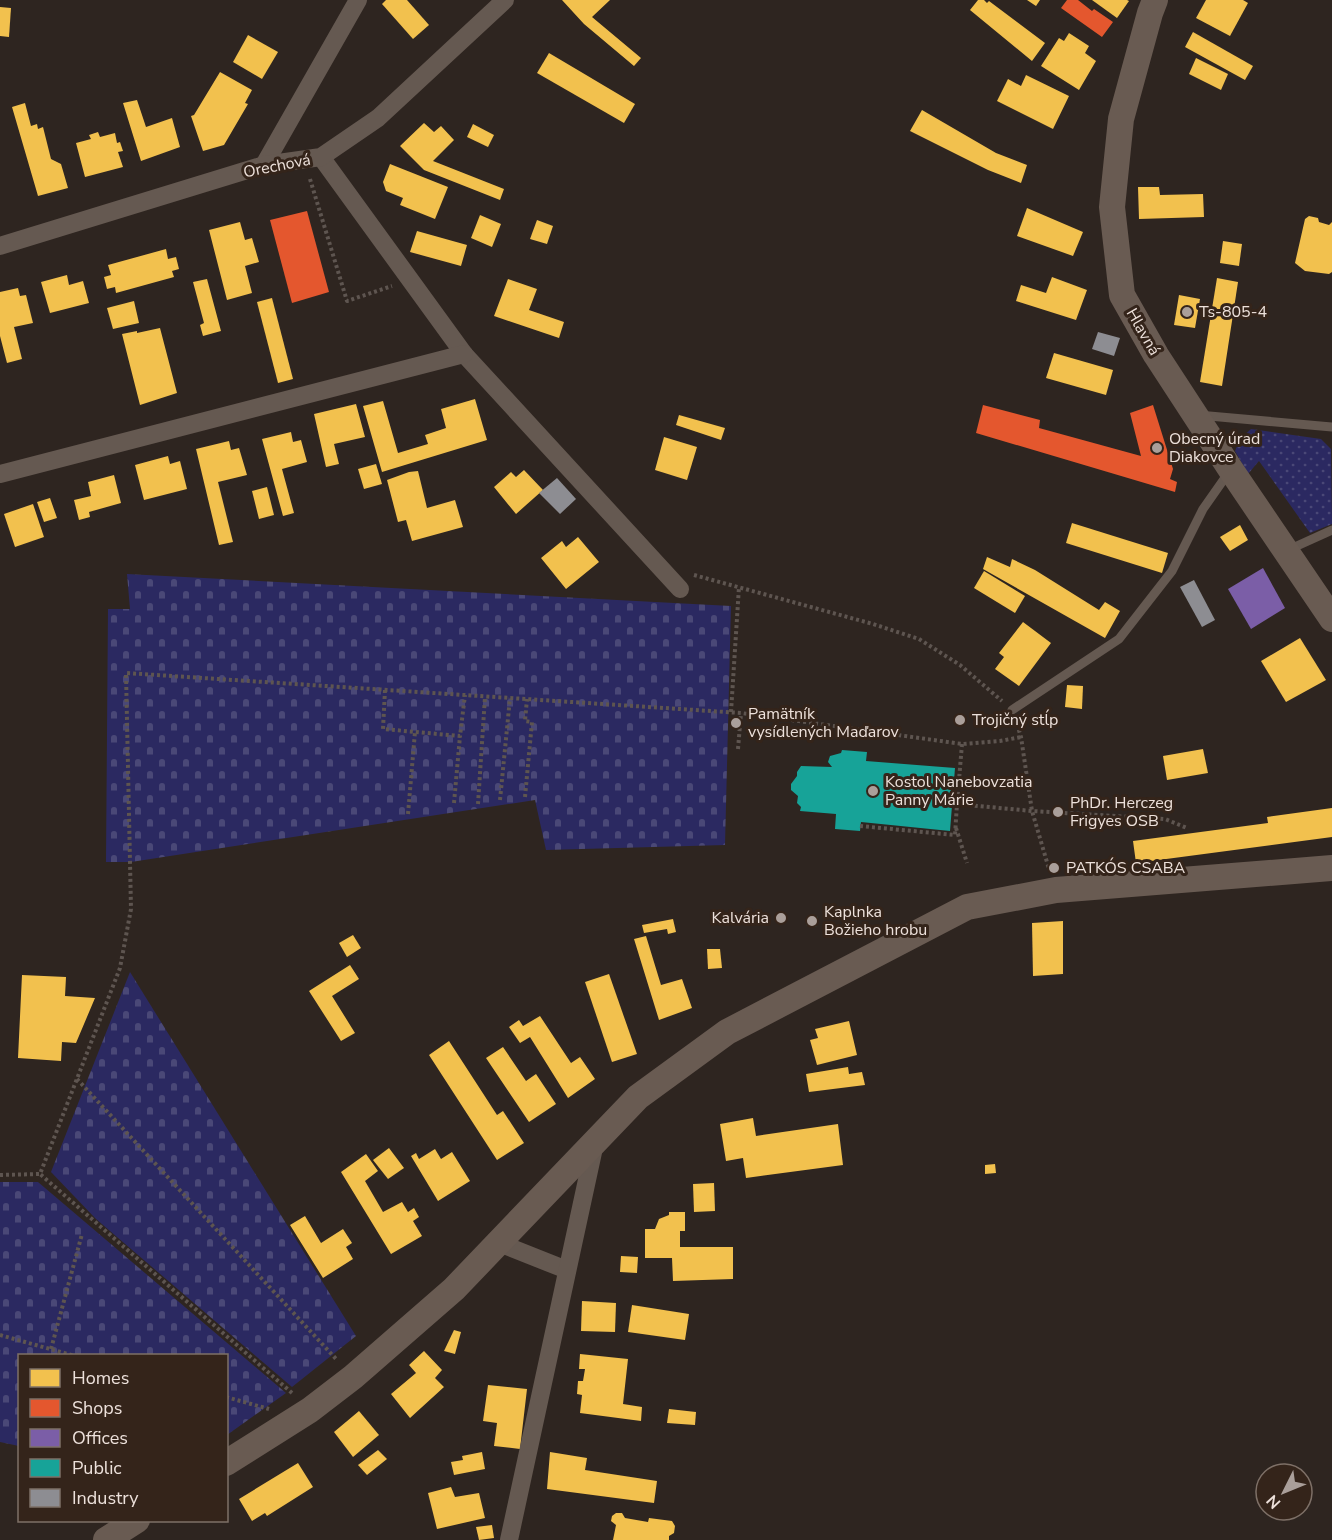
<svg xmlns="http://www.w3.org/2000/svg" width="1332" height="1540" font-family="'Nunito Sans',sans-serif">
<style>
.grass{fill:url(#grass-dots)}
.cemetery{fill:url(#cemetery-stones)}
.homes{fill:#f2c14e}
.shops{fill:#e4572e}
.offices{fill:#7b5ea7}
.public{fill:#17a398}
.industry{fill:#8d8d92}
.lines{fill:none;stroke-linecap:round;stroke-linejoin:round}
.path{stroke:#5e5550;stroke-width:4;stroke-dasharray:3 3;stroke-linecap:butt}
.lane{stroke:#655951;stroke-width:9}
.street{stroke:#655951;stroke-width:18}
.secondary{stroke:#695b52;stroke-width:26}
.poi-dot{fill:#aa9f9a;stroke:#34241a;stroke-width:2}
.labels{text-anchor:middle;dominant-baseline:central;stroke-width:6;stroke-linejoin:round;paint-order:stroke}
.street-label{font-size:16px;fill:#ede1db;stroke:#34241a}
.poi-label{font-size:16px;fill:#ede1db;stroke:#34241a;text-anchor:start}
</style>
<defs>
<pattern id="grass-dots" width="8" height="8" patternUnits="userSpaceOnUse" patternTransform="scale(1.5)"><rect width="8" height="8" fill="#2b2961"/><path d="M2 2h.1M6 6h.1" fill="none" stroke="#4a4877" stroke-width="1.8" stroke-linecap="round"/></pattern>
<pattern id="cemetery-stones" width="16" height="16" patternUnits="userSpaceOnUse" patternTransform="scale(1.5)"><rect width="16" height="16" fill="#2b2961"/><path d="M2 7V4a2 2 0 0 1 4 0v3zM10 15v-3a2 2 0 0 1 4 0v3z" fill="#4a4877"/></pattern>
</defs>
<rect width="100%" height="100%" fill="#2e2520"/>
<polygon class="grass" points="1251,429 1321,439 1331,449 1332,524 1310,533 1259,461 1248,474 1235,451 1240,439"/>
<g class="cemetery">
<polygon points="127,574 731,606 725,845 546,850 535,800 131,862 106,862 108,609 130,609"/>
<polygon points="130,972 356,1336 292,1387 96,1219 51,1172"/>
<polygon points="0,1182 38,1182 286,1393 227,1435 226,1356 20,1356 19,1446 0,1442"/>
</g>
<g class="homes">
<polygon points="386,0 407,0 429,25 413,39 382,4"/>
<polygon points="562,0 610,0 592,17 641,58 634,66 584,24"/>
<polygon points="978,0 984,0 987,3 989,1 1045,43 1032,61 970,10"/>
<polygon points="1027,0 1040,0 1036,6"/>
<polygon points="1092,0 1127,0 1129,1 1117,18"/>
<polygon points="1206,0 1243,0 1248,3 1230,36 1196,18"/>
<polygon points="0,7 11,8 9,37 0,36"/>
<polygon points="1193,32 1253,66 1245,80 1185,47"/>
<polygon points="1069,33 1089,46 1085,53 1096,61 1079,90 1041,66 1059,38 1064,41"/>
<polygon points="248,35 278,52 262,79 233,62"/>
<polygon points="549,53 635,104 624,123 537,73"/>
<polygon points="1196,58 1228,74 1221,90 1189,74"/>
<polygon points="220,72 252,90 245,103 248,104 224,145 203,151 191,116 194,115"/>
<polygon points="1026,75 1069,96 1053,129 997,101 1008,79 1021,86"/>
<polygon points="137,100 146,127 172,118 180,147 141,161 123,103"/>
<polygon points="25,103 31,126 37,124 38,129 43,127 51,159 61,164 68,188 38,196 12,107"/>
<polygon points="922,110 996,153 1027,165 1021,183 988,170 910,131"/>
<polygon points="424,123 434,132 441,126 454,140 433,161 504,189 500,200 424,170 400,146"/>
<polygon points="473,124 494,135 488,147 467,137"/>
<polygon points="98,132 100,137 115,133 117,143 120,142 123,151 118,152 123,167 85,177 76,143 91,139 89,135"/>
<polygon points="390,164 448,187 435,219 400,205 403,198 386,191 383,182"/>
<polygon points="1138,187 1159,187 1160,195 1203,194 1204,217 1139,219"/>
<polygon points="1027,208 1083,232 1073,256 1017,236"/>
<polygon points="480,215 501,224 492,247 471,238"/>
<polygon points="1309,216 1318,218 1319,222 1329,225 1332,222 1332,272 1329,274 1305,271 1295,263 1305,219"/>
<polygon points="537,220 553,226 547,244 530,239"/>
<polygon points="240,222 245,240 252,238 259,262 245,266 252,293 227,300 209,230"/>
<polygon points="417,231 467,245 461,266 410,252"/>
<polygon points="1223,241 1242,244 1239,266 1220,263"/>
<polygon points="166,249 168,259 176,257 179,269 172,271 174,277 116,293 115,287 107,289 104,277 111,275 108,265"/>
<polygon points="67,275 69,285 83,281 89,303 50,313 41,282"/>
<polygon points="1052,277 1087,290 1076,320 1016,301 1021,285 1046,293"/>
<polygon points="1217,278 1238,282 1222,386 1200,382"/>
<polygon points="207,279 221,331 203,336 200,325 204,323 193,282"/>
<polygon points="508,279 537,289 529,310 564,322 559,338 494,316"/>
<polygon points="18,288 20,296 26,295 33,323 14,327 22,359 7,363 0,336 0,292"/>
<polygon points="1179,295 1200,299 1195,328 1174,325"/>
<polygon points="272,298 293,379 278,383 257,302"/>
<polygon points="134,301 139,323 113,329 107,308"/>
<polygon points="160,328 177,393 140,405 122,334 137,331 137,333"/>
<polygon points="1054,353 1113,370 1106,395 1046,378"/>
<polygon points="475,399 487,440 382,472 363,406 383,401 398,453 428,444 425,435 446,428 441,409"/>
<polygon points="356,404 365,437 334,444 339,464 326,467 314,414"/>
<polygon points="679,415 725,428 721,440 676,425"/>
<polygon points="291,432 293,442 301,440 307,462 282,469 294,513 283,516 262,439"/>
<polygon points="664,437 697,447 687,480 655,470"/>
<polygon points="229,441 231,450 239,448 247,475 218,482 233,542 219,545 196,449"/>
<polygon points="168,456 170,464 180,461 187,489 144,500 135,465"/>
<polygon points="376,464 382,484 364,489 358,469"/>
<polygon points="524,470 543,490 516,514 494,487 511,472 516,477"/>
<polygon points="418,471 427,508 455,500 463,527 412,541 406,520 398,522 387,480 409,472"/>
<polygon points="114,475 121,503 89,512 90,517 79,520 74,500 91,496 88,482"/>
<polygon points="267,487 274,515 259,519 252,491"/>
<polygon points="50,498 57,518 44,522 37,502"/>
<polygon points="33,504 44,537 15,547 4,514"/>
<polygon points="1072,523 1168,553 1162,573 1066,543"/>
<polygon points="1240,525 1248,540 1230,551 1220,537"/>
<polygon points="578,537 599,562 566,589 541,558 562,541 566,547"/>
<polygon points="987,557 1010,567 1012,559 1035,570 1099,610 1105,602 1120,611 1105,638 983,569"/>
<polygon points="984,571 1025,596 1015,613 974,588"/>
<polygon points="1023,622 1051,643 1019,686 995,669 1004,657 999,653"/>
<polygon points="1300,638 1326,680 1286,702 1261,661"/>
<polygon points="1067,685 1083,686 1082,709 1065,707"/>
<polygon points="1203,749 1208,773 1167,780 1163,756"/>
<polygon points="1332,808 1332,837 1136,863 1133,841 1268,823 1267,817"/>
<polygon points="673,919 676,932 668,934 667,929 644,933 642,925"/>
<polygon points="1063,921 1063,974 1033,976 1032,923"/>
<polygon points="353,935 361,948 347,957 339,943"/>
<polygon points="646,936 661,985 682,979 692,1008 659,1020 634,939"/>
<polygon points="707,949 720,949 722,968 708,969"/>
<polygon points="350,965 359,979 332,996 355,1033 341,1041 309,991"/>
<polygon points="609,974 637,1054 612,1062 585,982"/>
<polygon points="22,975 66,977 65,996 95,998 76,1043 62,1042 61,1061 18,1058"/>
<polygon points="540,1016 571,1063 580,1057 595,1079 568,1098 530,1037 520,1043 509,1027 519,1020 523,1026"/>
<polygon points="849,1021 857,1055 817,1065 810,1040 818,1038 815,1029"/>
<polygon points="449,1041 497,1115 503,1111 524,1143 497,1160 429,1055"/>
<polygon points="503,1047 526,1081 536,1074 556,1104 529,1122 486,1058"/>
<polygon points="848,1067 849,1074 862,1072 865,1085 809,1092 806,1074"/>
<polygon points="753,1118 756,1136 838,1124 843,1165 746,1178 743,1158 726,1161 720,1124"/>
<polygon points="389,1148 404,1168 388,1179 373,1160"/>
<polygon points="435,1149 441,1159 452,1152 470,1181 438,1201 411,1156 416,1153 419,1159"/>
<polygon points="366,1154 378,1171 365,1181 383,1212 402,1202 408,1212 414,1208 419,1217 413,1221 422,1236 391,1254 341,1172"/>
<polygon points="995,1164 996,1173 985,1174 985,1165"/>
<polygon points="714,1183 715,1211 694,1212 693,1184"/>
<polygon points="669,1212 685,1212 685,1231 680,1231 680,1247 733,1247 733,1279 673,1281 672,1258 645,1258 645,1229 655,1229 659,1219 669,1215"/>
<polygon points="305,1216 321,1243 343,1229 352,1243 346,1247 353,1259 323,1278 290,1225"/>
<polygon points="621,1256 638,1257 637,1273 620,1272"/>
<polygon points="582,1301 616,1303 615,1332 581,1331"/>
<polygon points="632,1305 689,1314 685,1340 628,1332"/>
<polygon points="454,1330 461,1332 455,1354 444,1351"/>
<polygon points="424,1351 442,1370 435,1378 444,1387 410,1418 391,1394 416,1373 409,1365"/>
<polygon points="580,1354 628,1359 623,1404 642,1407 641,1421 580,1413 582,1395 577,1394 578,1381 583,1381 585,1369 579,1369"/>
<polygon points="488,1385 527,1389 520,1449 494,1446 497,1423 483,1421"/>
<polygon points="669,1409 696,1412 695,1425 667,1423"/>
<polygon points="359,1411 379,1435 353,1457 334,1432"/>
<polygon points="378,1450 387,1459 367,1475 358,1465"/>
<polygon points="482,1452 485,1469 454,1475 451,1462 463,1460 462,1456"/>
<polygon points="550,1452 587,1458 585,1470 657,1481 654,1503 547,1489"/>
<polygon points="298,1463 313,1487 267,1516 265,1513 252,1521 239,1499"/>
<polygon points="451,1487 455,1497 479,1493 485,1518 437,1529 428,1493"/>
<polygon points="616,1513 622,1513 625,1518 648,1522 649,1518 672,1521 675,1526 674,1533 669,1536 669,1540 613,1540 616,1525 611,1521 612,1516"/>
<polygon points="492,1525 494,1538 479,1540 476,1527"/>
</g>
<g class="shops">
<polygon points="1067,0 1078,0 1092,11 1094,9 1113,22 1102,37 1061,8"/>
<polygon points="307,211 329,292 292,303 270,220"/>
<polygon points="983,405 1040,420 1039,428 1141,456 1130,413 1153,405 1173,469 1170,479 1177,482 1175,492 976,433"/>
</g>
<polygon class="offices" points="1263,568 1285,608 1251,629 1228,589"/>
<g class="public">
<polygon points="842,750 867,752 866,761 955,768 950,831 861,822 860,831 835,829 836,814 800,811 801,807 797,803 798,796 791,790 791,784 797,776 797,772 801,766 832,767 828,762 830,756 841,753"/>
<polygon points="809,915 818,917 816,927 806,925"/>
</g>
<g class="industry">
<polygon points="1098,332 1120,338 1114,356 1092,349"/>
<polygon points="557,478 576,499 560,514 539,493"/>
<polygon points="1194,580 1215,620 1202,627 1180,587"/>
</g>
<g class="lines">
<g class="path">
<polyline points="310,179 347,301 392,286"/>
<polyline points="694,575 873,624 919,639 960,665 1002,701"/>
<polyline points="385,690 383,729 460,736 465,695"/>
<polyline points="731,712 739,587"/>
<polyline points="1017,724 1021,737 1032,811 1049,869"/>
<polyline points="962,744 957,804 1032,811 1165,819 1187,828"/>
<polyline points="738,749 741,713"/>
<polyline points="525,797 532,722 525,721 527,699"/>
<polyline points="500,800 510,698"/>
<polyline points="454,803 460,736"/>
<polyline points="478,804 485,697"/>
<polyline points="408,814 415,732"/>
<polyline points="860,826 955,835 957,804"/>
<polyline points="956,828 967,863"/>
<polyline points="77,1079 337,1360"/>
<polyline points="0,1175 40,1174"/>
<polyline points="0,1335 75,1356"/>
<polyline points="51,1349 82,1234"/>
<polyline points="292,1393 40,1174 120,968 131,909 126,673 741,713 962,744 1000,741 1021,737"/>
<polyline points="226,1397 269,1409"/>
</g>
<g class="lane">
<polyline points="1198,415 1332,427"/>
<polyline points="1288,550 1332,530"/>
<polyline points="1012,710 1119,639 1172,571 1203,509 1229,472"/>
</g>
<g class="street">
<polyline points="321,157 464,354 680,589"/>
<polyline points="264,165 358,0"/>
<polyline points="0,246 264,165 321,157 378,118 505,0"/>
<polyline points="0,474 464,354"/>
<polyline points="499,1243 567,1270"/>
<polyline points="509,1540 595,1143"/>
</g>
<g class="secondary">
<polyline points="1155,0 1150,13 1121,119 1112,207 1122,295 1156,355 1231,470 1332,619"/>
<polyline points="226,1463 310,1410 353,1377 454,1289 638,1097 727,1032 967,907 1056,890 1332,868"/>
<polyline points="106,1540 137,1520"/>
</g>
</g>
<g class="poi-dot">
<circle cx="1187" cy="312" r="6"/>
<circle cx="1157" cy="448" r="6"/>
<circle cx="960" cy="720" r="6"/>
<circle cx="736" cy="723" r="6"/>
<circle cx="873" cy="791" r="6"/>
<circle cx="1058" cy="812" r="6"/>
<circle cx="1054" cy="868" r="6"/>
<circle cx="781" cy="918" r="6"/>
<circle cx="812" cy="921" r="6"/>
</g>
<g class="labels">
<g class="street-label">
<text transform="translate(277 166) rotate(-11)">Orechová</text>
<text transform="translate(1143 332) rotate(60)">Hlavná</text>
</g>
<g class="poi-label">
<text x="1199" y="312">Ts-805-4</text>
<text x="1169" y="439">Obecný úrad<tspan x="1169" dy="18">Diakovce</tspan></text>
<text x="748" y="714">Pamätník<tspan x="748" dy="18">vysídlených Maďarov</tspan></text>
<text x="972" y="720">Trojičný stĺp</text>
<text x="885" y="782">Kostol Nanebovzatia<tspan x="885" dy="18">Panny Márie</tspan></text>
<text x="1070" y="803">PhDr. Herczeg<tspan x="1070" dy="18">Frigyes OSB</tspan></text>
<text x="1066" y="868">PATKÓS CSABA</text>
<text x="824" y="912">Kaplnka<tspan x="824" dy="18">Božieho hrobu</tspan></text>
<text x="769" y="918" text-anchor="end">Kalvária</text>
</g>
</g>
<rect x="18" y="1354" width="210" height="168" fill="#34241a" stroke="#7e7067" stroke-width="1.5"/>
<rect x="30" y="1369" width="30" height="18" fill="#f2c14e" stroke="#7e7067" stroke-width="1.5"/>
<text x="72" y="1384" font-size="18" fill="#ede1db">Homes</text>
<rect x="30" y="1399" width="30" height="18" fill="#e4572e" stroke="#7e7067" stroke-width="1.5"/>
<text x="72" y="1414" font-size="18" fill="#ede1db">Shops</text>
<rect x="30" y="1429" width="30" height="18" fill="#7b5ea7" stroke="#7e7067" stroke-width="1.5"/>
<text x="72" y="1444" font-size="18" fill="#ede1db">Offices</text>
<rect x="30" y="1459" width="30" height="18" fill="#17a398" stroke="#7e7067" stroke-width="1.5"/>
<text x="72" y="1474" font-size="18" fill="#ede1db">Public</text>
<rect x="30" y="1489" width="30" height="18" fill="#8d8d92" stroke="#7e7067" stroke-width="1.5"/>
<text x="72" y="1504" font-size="18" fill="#ede1db">Industry</text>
<g transform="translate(1284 1492) rotate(227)"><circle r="28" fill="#34241a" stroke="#7e7067" stroke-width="1.5"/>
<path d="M0-4.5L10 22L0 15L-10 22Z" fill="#aa9f9a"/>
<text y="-9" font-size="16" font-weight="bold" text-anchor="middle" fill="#ede1db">N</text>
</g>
</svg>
